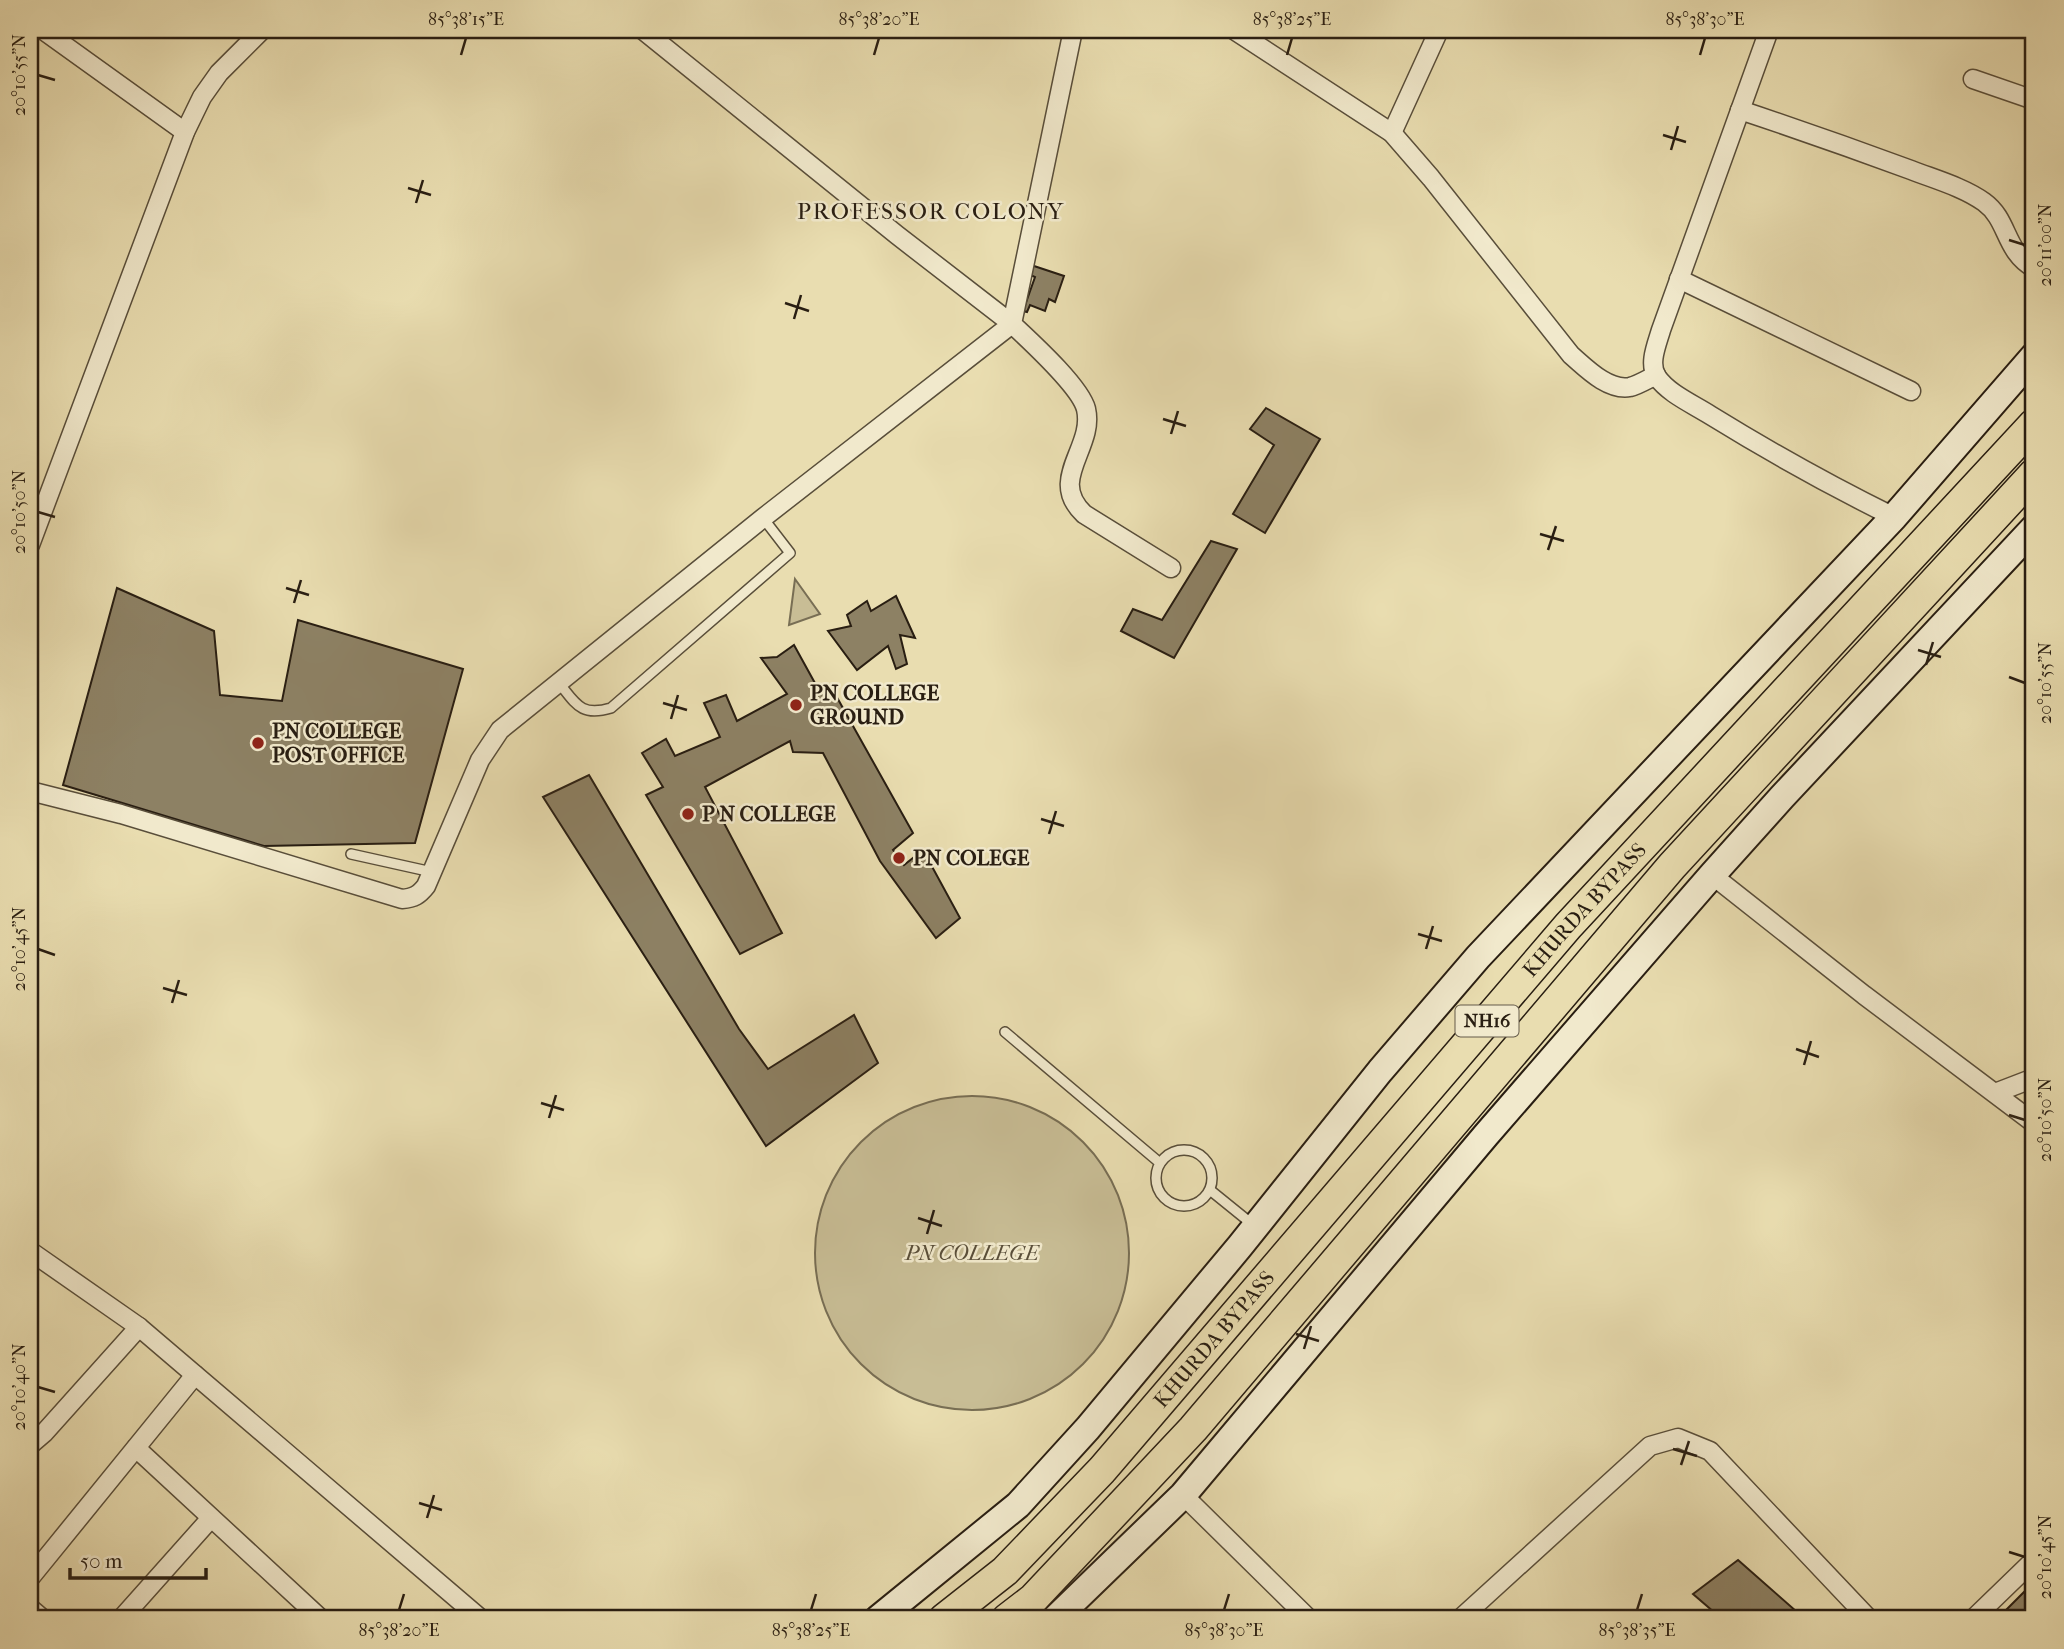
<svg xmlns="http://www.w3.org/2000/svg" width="2064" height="1649" font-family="'IM FELL French Canon',serif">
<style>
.green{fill:#c8bd95;stroke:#786e54;stroke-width:2}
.building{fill:#8d8164;stroke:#291e12;stroke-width:2}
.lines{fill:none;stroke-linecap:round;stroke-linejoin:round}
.service-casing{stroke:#594e3a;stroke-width:12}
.minor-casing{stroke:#594e3a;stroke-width:21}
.secondary-casing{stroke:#291e12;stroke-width:30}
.trunk-casing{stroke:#291e12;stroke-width:33}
.service{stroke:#f1e9cc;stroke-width:9}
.minor{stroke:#f1e9cc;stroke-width:18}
.secondary{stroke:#f1e9cc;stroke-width:26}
.trunk{stroke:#e9ddb0;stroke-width:30}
.ticks{fill:none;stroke:#291e12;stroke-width:2.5}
.poi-dot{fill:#8f2418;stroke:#f1e9cc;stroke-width:2.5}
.labels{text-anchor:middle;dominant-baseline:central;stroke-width:5;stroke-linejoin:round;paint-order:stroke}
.shield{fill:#f1e9cc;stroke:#655b4a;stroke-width:2}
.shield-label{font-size:19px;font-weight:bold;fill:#291e12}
.poi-label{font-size:21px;font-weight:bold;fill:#291e12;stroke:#f1e9cc;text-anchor:start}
.street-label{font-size:21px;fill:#291e12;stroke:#f1e9cc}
.park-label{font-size:21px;font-style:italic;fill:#594e39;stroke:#f1e9cc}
.neighbourhood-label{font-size:23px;letter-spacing:2px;fill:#291e12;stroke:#f1e9cc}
.neatline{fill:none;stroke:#291e12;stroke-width:2.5}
.ticks-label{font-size:18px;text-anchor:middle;fill:#291e12}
</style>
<rect width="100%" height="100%" fill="#e9ddb0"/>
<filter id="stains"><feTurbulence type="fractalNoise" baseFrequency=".00286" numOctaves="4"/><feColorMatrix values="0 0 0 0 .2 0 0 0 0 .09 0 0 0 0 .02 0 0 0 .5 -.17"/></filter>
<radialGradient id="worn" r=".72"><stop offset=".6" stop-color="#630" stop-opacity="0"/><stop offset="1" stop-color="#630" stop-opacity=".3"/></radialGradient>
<g class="green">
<polygon points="795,579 820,614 789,625"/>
<circle cx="972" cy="1253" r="157"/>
</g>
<g class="building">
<polygon points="1031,265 1064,276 1055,302 1049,299 1045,311 1030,305 1027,312 1023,311 1035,277 1028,274"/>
<polygon points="1266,408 1320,439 1265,533 1233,514 1274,445 1250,429"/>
<polygon points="1211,541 1237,549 1174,658 1121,631 1133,609 1162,620"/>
<polygon points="117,588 214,631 220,695 282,701 298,620 463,669 415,843 264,846 63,785"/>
<polygon points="896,596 915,638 900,635 907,664 896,669 888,646 857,670 828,631 851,626 847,615 867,601 871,611"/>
<polygon points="794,645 821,694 830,685 913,833 893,850 904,865 923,850 960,918 936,938 880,861 823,753 793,752 790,741 705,787 782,933 740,954 646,795 663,787 642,753 666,739 675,756 720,737 704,703 726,695 737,721 787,694 761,658 777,657"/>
<polygon points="589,775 739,1029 768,1069 854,1015 878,1063 766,1146 543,797"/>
<polygon points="1738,1560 1805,1619 1722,1619 1693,1594"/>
<polygon points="2034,1582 2034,1619 1997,1619"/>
</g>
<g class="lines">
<g class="service-casing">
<g id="service">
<path d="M559,683c17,21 22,34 52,25l179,-155 -27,-35"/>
<polyline points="351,854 432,872"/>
<polyline points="1005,1032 1160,1163"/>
<circle cx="1184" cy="1178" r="28"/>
<polyline points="1210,1190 1252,1224"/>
</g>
</g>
<g class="minor-casing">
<g id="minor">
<polyline points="43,30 185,132"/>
<path d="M1073,30l-61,294c18,17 68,62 74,85 9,39 -39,70 -2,105l87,54"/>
<path d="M1234,30l158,103 39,45 140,177c15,13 37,36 59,32 8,-2 18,-8 26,-12"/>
<path d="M1769,30l-108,300c-4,14 -13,34 -4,47 12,17 36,27 53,38 60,37 121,71 184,102"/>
<polyline points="1973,79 2034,100"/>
<path d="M1740,110c57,19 114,39 171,60 23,9 52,17 73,32 25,18 20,49 50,66"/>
<polyline points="1392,133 1439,30"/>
<polyline points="1679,279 1911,391"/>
<polyline points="30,545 185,132 202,97 219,73 262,30"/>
<path d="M30,791l91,23 281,85c12,-1 17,-4 24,-13l54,-126 20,-30 263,-212 249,-194 -115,-89 -254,-205"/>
<polyline points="1712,875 1864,995 2034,1123"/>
<polyline points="1995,1093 2034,1078"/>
<polyline points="30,1251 139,1327 481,1619"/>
<polyline points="30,1445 44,1433 139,1327"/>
<polyline points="136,1448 321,1619"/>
<polyline points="1183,1495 1309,1619"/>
<polyline points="30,1578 195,1375"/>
<polyline points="30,1608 43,1619"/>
<polyline points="121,1619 211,1518"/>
<polyline points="1460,1619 1650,1446 1678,1438 1710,1451 1869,1619"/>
<polyline points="1973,1619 2034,1560"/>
</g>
</g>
<g class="secondary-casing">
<g id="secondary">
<polyline points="878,1619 1018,1505 1088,1428 1240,1246 1380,1071 1478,957 1894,517 2034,356"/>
<polyline points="1055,1619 1183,1495 1486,1135 1712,875 1782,797 2034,528"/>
</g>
</g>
<g class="trunk-casing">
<g id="trunk">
<path id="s1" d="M944,1619l61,-48 97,-101 466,-544 466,-502"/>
<polyline points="1007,1619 1033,1599 1193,1429 1672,866 2034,474"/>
</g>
</g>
<use href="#service" class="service"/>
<use href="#minor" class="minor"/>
<use href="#secondary" class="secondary"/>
<use href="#trunk" class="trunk"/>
</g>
<path class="ticks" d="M461,55l5,-17M874,55l5,-17M1287,55l5,-17M1700,55l5,-17M38,75l17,5M1663,135l23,7M1671,150l7,-24M408,188l23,7M416,203l7,-23M2009,240l16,5M785,303l24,8M794,319l7,-24M1163,419l23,7M1171,434l7,-23M38,512l17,5M1540,534l24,7M1548,550l8,-24M286,588l23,7M294,603l7,-23M1918,650l23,7M1926,665l7,-23M2009,677l16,6M663,703l24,7M671,719l7,-24M1041,819l23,7M1049,834l7,-23M1418,934l24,7M38,949l17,6M1426,949l7,-23M163,988l24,7M172,1003l7,-23M1796,1049l23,8M1804,1065l7,-24M541,1103l23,7M2009,1115l16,5M549,1118l7,-23M918,1218l24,8M927,1234l7,-24M1296,1334l23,7M1304,1349l7,-23M38,1387l17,5M1673,1449l24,7M1681,1465l8,-24M419,1503l23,7M427,1518l7,-23M2009,1552l16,5M399,1610l5,-16M811,1610l5,-16M1224,1610l5,-16M1637,1610l5,-16"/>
<g class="poi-dot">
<circle cx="796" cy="705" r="7"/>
<circle cx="258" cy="743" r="7"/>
<circle cx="688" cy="814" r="7"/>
<circle cx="899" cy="858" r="7"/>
</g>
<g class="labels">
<rect class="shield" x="1455.5" y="1005.5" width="63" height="31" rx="5"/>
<g class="shield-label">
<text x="1487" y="1021">NH16</text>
</g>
<g class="poi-label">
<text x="810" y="693">PN COLLEGE<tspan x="810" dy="24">GROUND</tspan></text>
<text x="272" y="731">PN COLLEGE<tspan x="272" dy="24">POST OFFICE</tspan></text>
<text x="702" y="814">P N COLLEGE</text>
<text x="913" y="858">PN COLEGE</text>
</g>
<g class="street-label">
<text stroke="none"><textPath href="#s1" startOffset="957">KHURDA BYPASS</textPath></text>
<text stroke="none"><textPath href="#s1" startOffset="390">KHURDA BYPASS</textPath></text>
</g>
<g class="park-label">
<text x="972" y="1253">PN COLLEGE</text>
</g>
<g class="neighbourhood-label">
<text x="931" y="211">PROFESSOR COLONY</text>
</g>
</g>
<rect width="2064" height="1649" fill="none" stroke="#e9ddb0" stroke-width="77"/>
<path d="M70 1568v10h136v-10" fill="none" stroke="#291e12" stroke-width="3.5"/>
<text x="80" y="1568" font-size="21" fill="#291e12" stroke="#f1e9cc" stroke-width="5" paint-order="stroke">50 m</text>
<rect x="38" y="38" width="1987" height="1572" class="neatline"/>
<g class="ticks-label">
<text x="466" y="25">85°38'15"E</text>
<text x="879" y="25">85°38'20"E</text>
<text x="1292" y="25">85°38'25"E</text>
<text x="1705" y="25">85°38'30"E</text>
<text transform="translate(19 75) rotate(-90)" y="6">20°10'55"N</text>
<text transform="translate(2045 245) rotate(-90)" y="6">20°11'00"N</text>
<text transform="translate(19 512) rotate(-90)" y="6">20°10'50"N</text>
<text transform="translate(2045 683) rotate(-90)" y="6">20°10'55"N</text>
<text transform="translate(19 949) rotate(-90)" y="6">20°10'45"N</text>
<text transform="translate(2045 1120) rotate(-90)" y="6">20°10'50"N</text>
<text transform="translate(19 1387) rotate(-90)" y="6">20°10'40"N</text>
<text transform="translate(2045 1557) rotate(-90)" y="6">20°10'45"N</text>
<text x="399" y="1636">85°38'20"E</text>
<text x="811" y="1636">85°38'25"E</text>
<text x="1224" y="1636">85°38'30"E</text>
<text x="1637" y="1636">85°38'35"E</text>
</g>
<rect width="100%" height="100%" filter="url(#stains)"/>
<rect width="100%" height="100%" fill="url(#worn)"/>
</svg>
